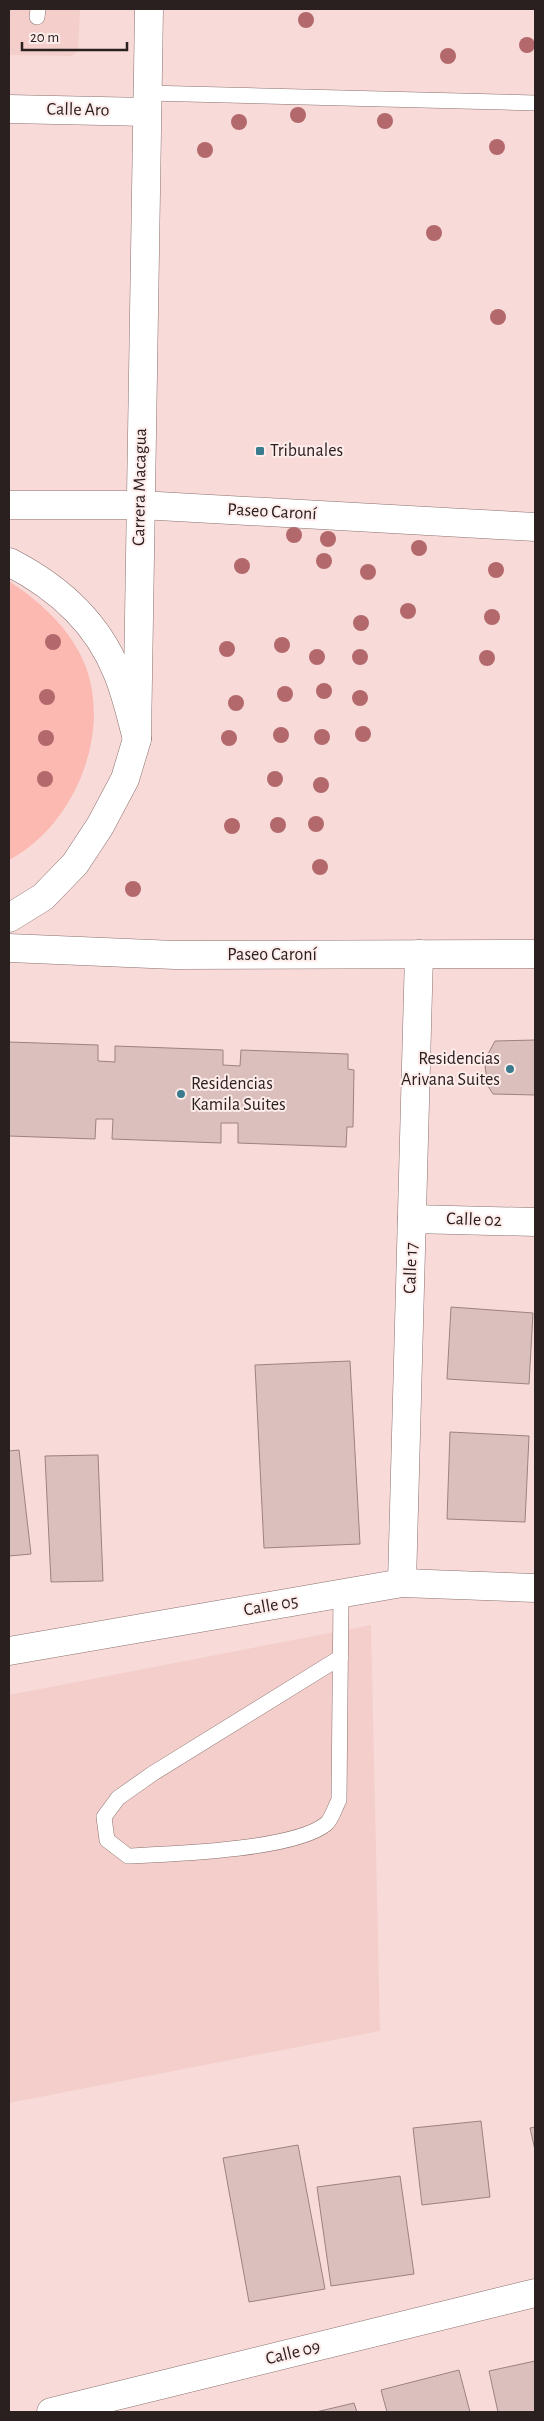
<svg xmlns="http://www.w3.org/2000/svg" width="544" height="2421" font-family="'Alegreya Sans',sans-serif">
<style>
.built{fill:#f3ceca}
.green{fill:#fbb9b2}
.building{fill:#dbbfbc;stroke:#9c8280}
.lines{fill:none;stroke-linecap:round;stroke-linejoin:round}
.lane-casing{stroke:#8a706e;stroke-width:16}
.street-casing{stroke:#8a706e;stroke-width:29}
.secondary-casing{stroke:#8a706e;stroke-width:29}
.lane{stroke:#fff;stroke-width:15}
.street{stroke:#fff;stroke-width:28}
.secondary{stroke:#fff;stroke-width:28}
.tree{fill:#b3686c}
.poi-dot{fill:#3a7c8e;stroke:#fdecea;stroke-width:2}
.labels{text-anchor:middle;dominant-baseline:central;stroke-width:4;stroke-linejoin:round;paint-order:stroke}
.street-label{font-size:18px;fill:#2a201f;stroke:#fdecea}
.poi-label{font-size:18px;fill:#2a201f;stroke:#fdecea;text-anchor:start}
</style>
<rect width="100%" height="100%" fill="#f8dbd8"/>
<g class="built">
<polygon points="9,9 80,9 78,52 71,56 9,55"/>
<polygon points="371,1625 380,2031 9,2103 9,1695"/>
</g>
<path class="green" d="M9,581c27,18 53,40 69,69 40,71 0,174 -69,210z"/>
<g class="building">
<polygon points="535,1040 535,1095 493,1094 488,1086 485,1066 487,1056 495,1041"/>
<polygon points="9,1042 98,1045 98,1061 115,1062 115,1046 223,1050 223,1065 240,1066 241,1050 348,1054 348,1069 354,1070 353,1127 347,1127 346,1147 238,1143 238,1123 221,1123 221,1143 112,1139 113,1119 96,1119 95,1139 9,1136"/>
<polygon points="451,1307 533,1313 529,1384 447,1379"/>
<polygon points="350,1361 360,1544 264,1548 255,1365"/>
<polygon points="450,1432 529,1436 525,1522 447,1519"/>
<polygon points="19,1450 31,1554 9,1556 9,1451"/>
<polygon points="98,1455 103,1581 51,1582 45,1456"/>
<polygon points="481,2121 490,2197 422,2205 413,2128"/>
<polygon points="535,2127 535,2150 530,2128"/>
<polygon points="298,2145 325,2289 249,2302 223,2158"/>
<polygon points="400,2176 414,2274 331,2286 317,2187"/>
<polygon points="535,2361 535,2412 498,2412 489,2371"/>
<polygon points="459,2370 470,2412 387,2412 381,2390"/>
<polygon points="354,2403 357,2412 316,2412"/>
</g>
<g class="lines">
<g class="lane-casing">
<g id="lane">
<polyline points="37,17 38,9"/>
<polyline points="147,93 535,103"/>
<path d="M341,1594l-2,206c-4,7 -7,19 -13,24 -32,26 -154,30 -198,32l-21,-16 -3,-23 14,-19 34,-24 189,-117"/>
</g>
</g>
<g class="street-casing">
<g id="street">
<polyline points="9,109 147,112"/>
<polyline points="9,918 43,897 75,864 100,826 125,779 137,739 149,9"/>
<polyline points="412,1219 535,1222"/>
<polyline points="402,1583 419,954"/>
<polyline points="9,1651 402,1583 535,1588"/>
<polyline points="51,2412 535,2293"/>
</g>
</g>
<g class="secondary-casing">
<g id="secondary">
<polyline points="9,505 140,505 535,527"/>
<path d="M9,562c47,24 88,60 108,110 9,21 14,45 20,67"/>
<polyline points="9,948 175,955 535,954"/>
</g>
</g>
<use href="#lane" class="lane"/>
<use href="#street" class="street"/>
<use href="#secondary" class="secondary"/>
</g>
<g class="tree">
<circle cx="306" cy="20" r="8"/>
<circle cx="527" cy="45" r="8"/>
<circle cx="448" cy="56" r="8"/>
<circle cx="298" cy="115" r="8"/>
<circle cx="385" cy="121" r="8"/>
<circle cx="239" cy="122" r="8"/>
<circle cx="497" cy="147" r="8"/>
<circle cx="205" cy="150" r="8"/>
<circle cx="434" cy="233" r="8"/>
<circle cx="498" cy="317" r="8"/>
<circle cx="294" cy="535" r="8"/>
<circle cx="328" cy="539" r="8"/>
<circle cx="419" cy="548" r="8"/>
<circle cx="324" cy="561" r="8"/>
<circle cx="242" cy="566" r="8"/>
<circle cx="496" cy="570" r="8"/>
<circle cx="368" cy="572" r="8"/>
<circle cx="408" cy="611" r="8"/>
<circle cx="492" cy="617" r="8"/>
<circle cx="361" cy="623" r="8"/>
<circle cx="53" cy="642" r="8"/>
<circle cx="282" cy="645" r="8"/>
<circle cx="227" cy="649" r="8"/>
<circle cx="317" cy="657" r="8"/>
<circle cx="360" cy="657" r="8"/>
<circle cx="487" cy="658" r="8"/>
<circle cx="324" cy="691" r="8"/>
<circle cx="285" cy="694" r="8"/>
<circle cx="47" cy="697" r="8"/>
<circle cx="360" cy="698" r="8"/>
<circle cx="236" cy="703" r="8"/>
<circle cx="363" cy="734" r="8"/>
<circle cx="281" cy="735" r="8"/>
<circle cx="322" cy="737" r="8"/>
<circle cx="46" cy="738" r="8"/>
<circle cx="229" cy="738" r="8"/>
<circle cx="45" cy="779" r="8"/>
<circle cx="275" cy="779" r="8"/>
<circle cx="321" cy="785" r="8"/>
<circle cx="316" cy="824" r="8"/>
<circle cx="278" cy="825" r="8"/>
<circle cx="232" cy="826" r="8"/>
<circle cx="320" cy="867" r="8"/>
<circle cx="133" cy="889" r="8"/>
</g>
<g class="poi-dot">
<rect x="255" y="446" width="10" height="10" rx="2.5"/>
<circle cx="510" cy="1069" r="5"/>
<circle cx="181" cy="1094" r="5"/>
</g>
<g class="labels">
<g class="street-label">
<text transform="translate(78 110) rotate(1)">Calle Aro</text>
<text transform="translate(140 487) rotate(-89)">Carrera Macagua</text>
<text transform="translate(272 512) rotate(3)">Paseo Caroní</text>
<text x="272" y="955">Paseo Caroní</text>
<text transform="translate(474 1220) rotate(2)">Calle 02</text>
<text transform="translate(411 1268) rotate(-88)">Calle 17</text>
<text transform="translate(271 1606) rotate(-10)">Calle 05</text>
<text transform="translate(293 2353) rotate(-14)">Calle 09</text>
</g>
<g class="poi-label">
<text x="270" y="451">Tribunales</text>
<text x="500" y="1059" text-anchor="end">Residencias<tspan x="500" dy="21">Arivana Suites</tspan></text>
<text x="191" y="1084">Residencias<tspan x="191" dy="21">Kamila Suites</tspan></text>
</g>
</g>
<rect width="544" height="2421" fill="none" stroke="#2a201f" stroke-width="20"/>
<path d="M22 42v8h105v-8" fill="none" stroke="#2a201f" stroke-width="2.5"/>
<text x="30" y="42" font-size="15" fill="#2a201f" stroke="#fdecea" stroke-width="4" paint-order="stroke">20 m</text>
</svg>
